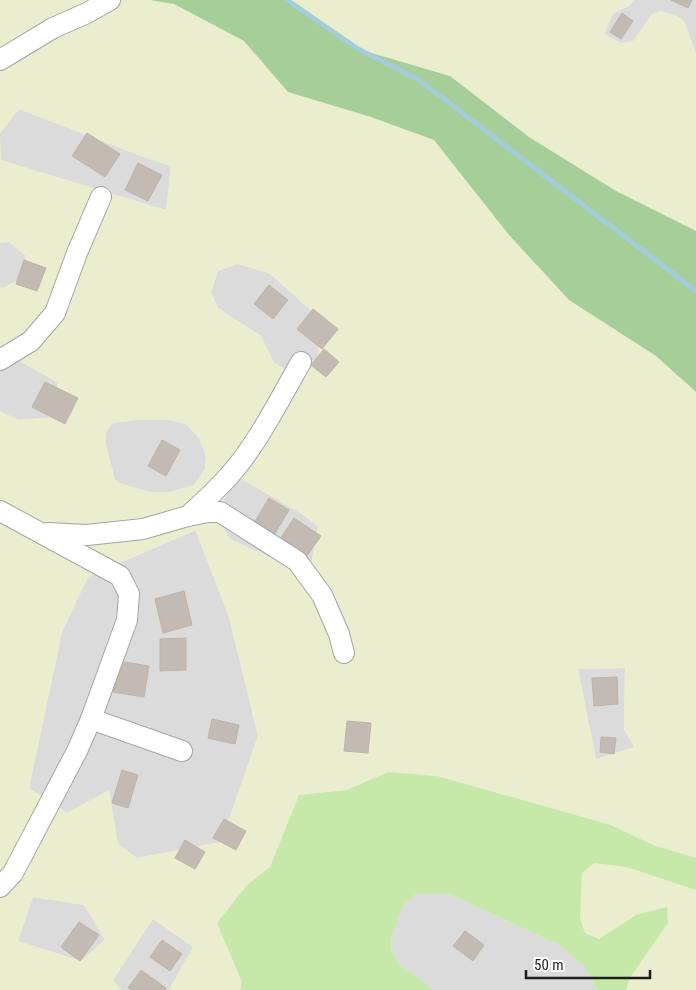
<svg xmlns="http://www.w3.org/2000/svg" width="696" height="990" font-family="'Roboto Condensed',sans-serif">
<style>
.residential{fill:#dcdbdb}
.farmland{fill:#eaeecf;fill-rule:evenodd}
.grass{fill:#c6e9aa}
.forest{fill:#a6ce99}
.lines{fill:none;stroke-linecap:round;stroke-linejoin:round}
.stream{stroke:#a4cddc;stroke-width:5}
.building{fill:#c3bbb3;stroke:#c0b3a6}
.minor-casing{stroke:#a5a5a5;stroke-width:22}
.minor{stroke:#fff;stroke-width:20}
</style>
<rect width="100%" height="100%" fill="#efece4"/>
<g class="residential">
<polygon points="634,0 696,0 696,54 684,21 652,14 633,42 621,43 604,34 613,13 629,6"/>
<polygon points="19,109 141,156 171,166 166,210 0,160 0,133"/>
<polygon points="9,242 26,256 19,280 3,288 0,287 0,243"/>
<polygon points="237,264 269,273 315,314 319,361 297,376 274,363 261,336 218,308 211,293 218,271"/>
<polygon points="0,350 57,382 57,417 18,420 0,411"/>
<polygon points="137,420 169,420 186,424 199,438 206,456 205,469 194,485 170,492 150,492 119,483 115,480 106,445 106,432 113,423"/>
<polygon points="236,476 299,512 318,526 311,565 290,566 230,539 215,516"/>
<polygon points="196,530 229,617 258,736 221,842 137,858 118,844 109,790 67,813 29,788 62,632 88,577"/>
<polygon points="625,668 624,729 635,747 595,760 578,669"/>
<polygon points="416,894 449,894 559,945 584,966 597,990 434,990 399,964 391,950 392,935 404,904"/>
<polygon points="33,897 84,905 105,940 81,961 18,941"/>
<polygon points="153,919 193,947 169,990 121,990 113,980"/>
</g>
<g class="farmland">
<path d="M0,0h150l24,4 70,37 44,51 83,25 63,23 75,95 60,65 87,56 40,36v466l-43,-13 -42,-20 -173,-49 -50,-4 -41,18 -48,5 -29,72 -23,18 -30,38 25,59 -2,8h-71l24,-43 -40,-28 -40,61 8,10h-121v-579l18,9 39,-3v-35l-57,-32v-63l3,1 16,-8 7,-24 -17,-14 -9,1zM19,109l122,47 30,10 -5,44 -165,-50 -1,-27zM237,264l32,9 46,41 4,47 -23,14 -22,-12 -13,-27 -43,-28 -7,-15 7,-22zM137,420h32l17,4 13,14 7,18 -1,13 -11,16 -24,7h-21l-30,-9 -4,-3 -9,-35v-13l7,-9zM236,476l63,36 19,14 -7,38 -21,2 -60,-27 -15,-23zM195,530l34,87 29,119 -37,106 -84,16 -19,-14 -9,-54 -42,23 -38,-25 33,-156 26,-55zM625,668l-1,61 10,18 -38,12 -18,-90zM33,897l51,8 21,35 -24,21 -63,-20z"/>
<polygon points="287,0 634,0 629,6 613,13 604,34 621,43 633,41 652,14 661,11 677,16 684,21 696,54 696,231 616,191 529,137 450,76 358,49"/>
<polygon points="594,863 626,867 696,890 696,990 626,990 631,976 668,923 636,915 599,940 585,933 580,919 581,873"/>
</g>
<polygon class="grass" points="388,772 437,776 611,825 653,845 696,858 696,890 626,867 594,863 582,873 580,919 585,933 599,939 636,915 667,907 668,923 631,976 626,990 597,990 584,966 559,945 449,894 416,894 404,904 392,935 391,950 399,964 434,990 240,990 242,982 217,923 247,885 270,867 299,795 347,790"/>
<polygon class="forest" points="150,0 287,0 358,49 450,76 529,137 616,191 696,231 696,392 656,356 569,300 509,235 434,140 371,117 288,92 244,41 174,4"/>
<g class="lines">
<polyline class="stream" points="287,0 358,49 419,80 696,291"/>
</g>
<g class="building">
<polygon points="671,0 692,0 688,8"/>
<polygon points="622,13 633,21 621,39 610,32"/>
<polygon points="87,133 120,154 105,177 72,156"/>
<polygon points="138,163 162,175 148,201 125,190"/>
<polygon points="24,260 46,268 37,291 16,284"/>
<polygon points="269,285 288,300 273,319 254,304"/>
<polygon points="313,309 338,329 322,349 297,329"/>
<polygon points="324,349 339,362 326,377 311,365"/>
<polygon points="45,382 78,398 65,424 32,407"/>
<polygon points="162,440 180,450 166,476 148,466"/>
<polygon points="269,498 289,510 274,535 254,523"/>
<polygon points="294,518 321,536 304,560 278,542"/>
<polygon points="184,591 192,625 163,633 155,599"/>
<polygon points="186,638 186,670 160,671 160,639"/>
<polygon points="118,661 149,666 144,697 113,692"/>
<polygon points="617,677 618,704 594,706 592,678"/>
<polygon points="212,719 239,725 235,744 208,738"/>
<polygon points="347,721 371,723 368,753 344,751"/>
<polygon points="601,737 616,738 614,754 600,752"/>
<polygon points="122,770 138,775 128,808 112,803"/>
<polygon points="224,819 246,831 236,850 213,838"/>
<polygon points="185,840 205,852 195,869 175,858"/>
<polygon points="79,922 99,935 80,961 61,947"/>
<polygon points="465,931 484,945 473,961 453,946"/>
<polygon points="162,940 182,954 170,971 150,957"/>
<polygon points="141,970 166,988 165,990 132,990 128,988"/>
</g>
<g class="lines">
<g class="minor-casing">
<g id="minor">
<polyline points="0,60 53,28 87,13 110,0"/>
<polyline points="0,360 31,341 55,313 77,253 101,197"/>
<polyline points="0,511 120,576 129,594 127,620 91,719 77,751 13,873 0,887"/>
<path d="M188,516c18,-16 36,-33 51,-52 24,-31 42,-67 62,-102"/>
<polyline points="47,533 87,535 143,529 188,516 208,512 220,512 297,561 322,595 339,634 344,653"/>
<polyline points="91,719 182,751"/>
</g>
</g>
<use href="#minor" class="minor"/>
</g>
<path d="M526 970v8h124v-8" fill="none" stroke="#1e1e1e" stroke-width="2.5"/>
<text x="534" y="970" font-size="15" fill="#1e1e1e" stroke="#ffffff" stroke-width="4" paint-order="stroke">50 m</text>
</svg>
